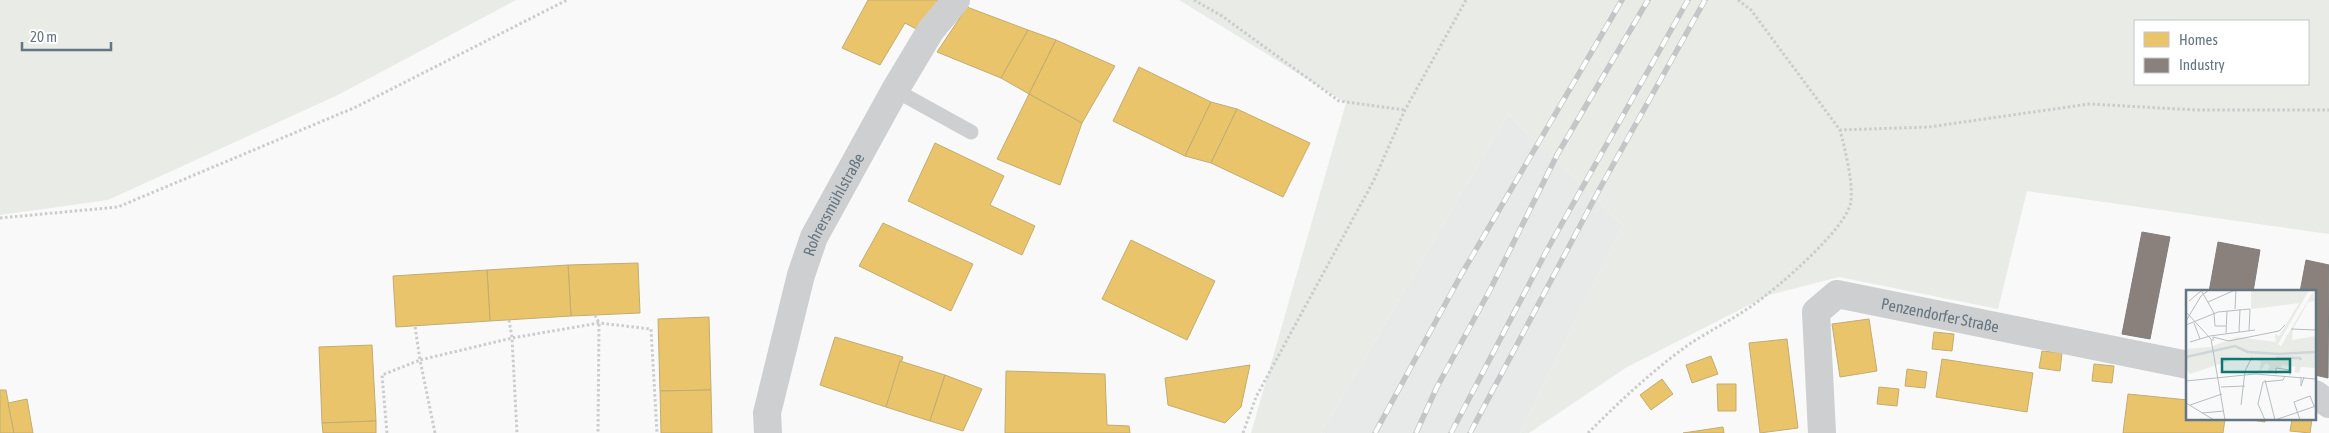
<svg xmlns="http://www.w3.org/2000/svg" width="2329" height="433" font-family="'Asap Condensed',sans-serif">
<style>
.built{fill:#e8e9e9}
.green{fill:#e8ebe6;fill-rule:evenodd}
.homes{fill:#e9c46a;stroke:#c1ad72}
.industry{fill:#8a817c;stroke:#7f7e7e}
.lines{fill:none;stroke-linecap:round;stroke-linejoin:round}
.path{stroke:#cbcccd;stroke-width:3;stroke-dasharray:2.5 2.5;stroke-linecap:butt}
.service{stroke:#cecfd0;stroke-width:15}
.minor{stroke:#cecfd0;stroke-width:28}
.rail-casing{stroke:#c3c5c6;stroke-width:5.5}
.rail{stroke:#fff;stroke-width:4;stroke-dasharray:11;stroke-linecap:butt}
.labels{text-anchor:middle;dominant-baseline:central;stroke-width:5;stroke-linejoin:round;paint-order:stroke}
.street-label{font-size:16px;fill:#657683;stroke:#fff}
.inset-river{fill:none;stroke:#ced6d9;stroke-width:2.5}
.inset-road{fill:none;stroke:#b5bdc3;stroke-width:1}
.view{fill:#0f766e;fill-opacity:0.15;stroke:#0f766e;stroke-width:2.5}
.inset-edge{fill:none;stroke:#657683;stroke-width:2.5}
</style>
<rect width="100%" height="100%" fill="#f9f9f9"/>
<polygon class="built" points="1508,114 1623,226 1520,433 1321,433"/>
<g class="green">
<polygon points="0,0 516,0 338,95 108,200 0,215"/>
<path d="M1179,0h1150v234l-302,-43 -29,118 -159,-32 -70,18 -142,72 -98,66h-9l103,-207 -115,-112 -187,319h-70l95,-330zM2308,21v63h-173v-63z"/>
</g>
<g class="homes">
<polygon points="868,0 938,0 920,31 905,23 880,65 842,48"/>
<polygon points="967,7 1028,30 1001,78 937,52"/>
<polygon points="1028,30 1056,40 1029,94 1001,78"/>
<polygon points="1056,40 1115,66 1082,123 1029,94"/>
<polygon points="1139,67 1211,102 1185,156 1113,121"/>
<polygon points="1029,94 1082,123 1060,185 997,159"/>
<polygon points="1211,102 1237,109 1211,163 1185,156"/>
<polygon points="1237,109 1310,143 1283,197 1211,163"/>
<polygon points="935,143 1004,176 990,205 1035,226 1022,255 908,201"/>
<polygon points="883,223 973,264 951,311 859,266"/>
<polygon points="1131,240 1215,281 1187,340 1102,299"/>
<polygon points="638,263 640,313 571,316 568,265"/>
<polygon points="568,265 571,316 490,321 487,270"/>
<polygon points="487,270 490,321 396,327 393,276"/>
<polygon points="709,317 711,390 660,391 658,319"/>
<polygon points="1869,319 1877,371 1840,377 1832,324"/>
<polygon points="1934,332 1954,334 1952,351 1932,349"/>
<polygon points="835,337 903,357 886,407 820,385"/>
<polygon points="1787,339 1798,428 1760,433 1749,343"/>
<polygon points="372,345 376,421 322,423 319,347"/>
<polygon points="2042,351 2062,353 2060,371 2039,368"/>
<polygon points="1711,356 1718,374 1692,383 1686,365"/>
<polygon points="1942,359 2033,373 2027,412 1936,397"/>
<polygon points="900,361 945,375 930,421 886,407"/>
<polygon points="2094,364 2114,366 2112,383 2092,381"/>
<polygon points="1250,365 1241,407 1225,423 1168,405 1165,378"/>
<polygon points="1907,369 1927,372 1925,388 1905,386"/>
<polygon points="1006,371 1105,374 1107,425 1129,426 1130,433 1005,433"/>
<polygon points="945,375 982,389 963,431 930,421"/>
<polygon points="1662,379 1673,394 1651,410 1640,395"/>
<polygon points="1717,384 1736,384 1736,411 1718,411"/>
<polygon points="1879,387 1899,389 1897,406 1877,404"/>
<polygon points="0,390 6,390 14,433 0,433"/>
<polygon points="711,390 712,433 661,433 660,391"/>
<polygon points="2128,394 2188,400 2188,419 2225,419 2223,433 2123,433"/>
<polygon points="27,399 33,433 14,433 8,403"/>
<polygon points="2245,419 2265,419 2265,422"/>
<polygon points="2292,419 2312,419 2310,433 2290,431"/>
<polygon points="376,421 376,433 323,433 322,423"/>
<polygon points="1723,427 1724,433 1683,433"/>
</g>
<g class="industry">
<polygon points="2142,232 2170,237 2150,339 2122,334"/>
<polygon points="2218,242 2260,250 2253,292 2209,292"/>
<polygon points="2306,260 2329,265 2328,378 2315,375 2315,292 2300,292"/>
</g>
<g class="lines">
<g class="path">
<polyline points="1194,0 1222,16 1339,101 1405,110"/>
<polyline points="1738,0 1751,10 1840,130 1929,127 2089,104 2197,110 2329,110"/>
<polyline points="0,218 118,207 356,107 567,0"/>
<polyline points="595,315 599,323 598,433"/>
<polyline points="509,320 512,338 517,433"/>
<polyline points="387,433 382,375 420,360 415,326"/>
<polyline points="435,433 420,360 512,338 599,323 651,329 657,433"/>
<polyline points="1243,433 1256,397 1374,180 1405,110 1466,0"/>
<path d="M1588,433c31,-31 64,-62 100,-88 21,-14 44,-25 65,-40 23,-16 95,-77 98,-104 2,-20 -6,-52 -11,-71"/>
</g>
<polyline class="service" points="895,90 971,132"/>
<g class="minor">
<polyline points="2315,394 2329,404"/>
<path id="s1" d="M768,433l-1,-20 34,-138 13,-38 81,-147 36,-60 25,-30"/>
<path id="s2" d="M1822,433l-6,-121 21,-18 351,71"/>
</g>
<g class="rail-casing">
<g id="rail">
<polyline points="1375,433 1461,275 1622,0"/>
<polyline points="1416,433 1437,387 1490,290 1557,155 1648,0"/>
<polyline points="1451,433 1547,250 1688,0"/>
<polyline points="1470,433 1599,190 1705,0"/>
</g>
</g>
<use href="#rail" class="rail"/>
</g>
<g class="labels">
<g class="street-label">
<text stroke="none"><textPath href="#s1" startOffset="240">Rohrersmühlstraße</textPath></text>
<text stroke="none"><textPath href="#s2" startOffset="254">Penzendorfer Straße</textPath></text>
</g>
</g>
<g transform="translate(2186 290)">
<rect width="130" height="130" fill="#f9f9f9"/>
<path d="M65,0h58l-31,54 3,2 32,-54 1,9 -6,1 -15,27 -1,11 24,-4v32l-15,-1 -2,6 -5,-1 2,-5 -14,-2 -1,3 -14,4 3,-6 -4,-3 -7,10 2,-11 -8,-5h-12l-51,17 -4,-5v-20l24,-2 27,-10 39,5 -1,-8 4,2 20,-33 -48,6z" fill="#e8ebe6"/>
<path class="inset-river" d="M0,67l49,-11 13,6 31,2 37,-2M90,68h24l1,2"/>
<path class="inset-road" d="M15,0l13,23M3,11l12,-10M22,12l27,-12M49,19l1,-19M0,22l25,27 14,81M28,23l1,13h11M0,31l15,-25 8,-6M8,33l6,16M0,35l32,-13 32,-3 -1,22M105,39l25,1M53,42l1,-23M40,43l1,-22M27,51v-4l16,4 50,-10 6,-6M4,52l20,-6 45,-6M90,84v-6l14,2v5M115,87v9l3,-9M79,90l10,40M0,91l69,-7 61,5M35,97l24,-1M0,113l28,17M4,115l32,-11M55,115l4,-34 7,-14M16,123l22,-2M79,130l-7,-16 5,-22 20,-2 2,-4M89,130l41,-14M114,130l-6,-18 16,-6 4,10"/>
<path class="view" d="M36,69h68v13h-68z"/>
<rect width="130" height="130" class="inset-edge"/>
</g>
<rect x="2134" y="20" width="175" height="65" fill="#ffffff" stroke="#c1c8cd"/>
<rect x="2144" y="32" width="25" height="15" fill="#e9c46a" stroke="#c1c8cd"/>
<text x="2179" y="45" font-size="15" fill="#657683">Homes</text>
<rect x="2144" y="58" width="25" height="15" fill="#8a817c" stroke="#c1c8cd"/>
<text x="2179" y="70" font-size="15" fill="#657683">Industry</text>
<path d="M22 42v8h89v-8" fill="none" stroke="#657683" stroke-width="2.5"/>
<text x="30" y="42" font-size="15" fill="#657683" stroke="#ffffff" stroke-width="4" paint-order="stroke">20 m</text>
</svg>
